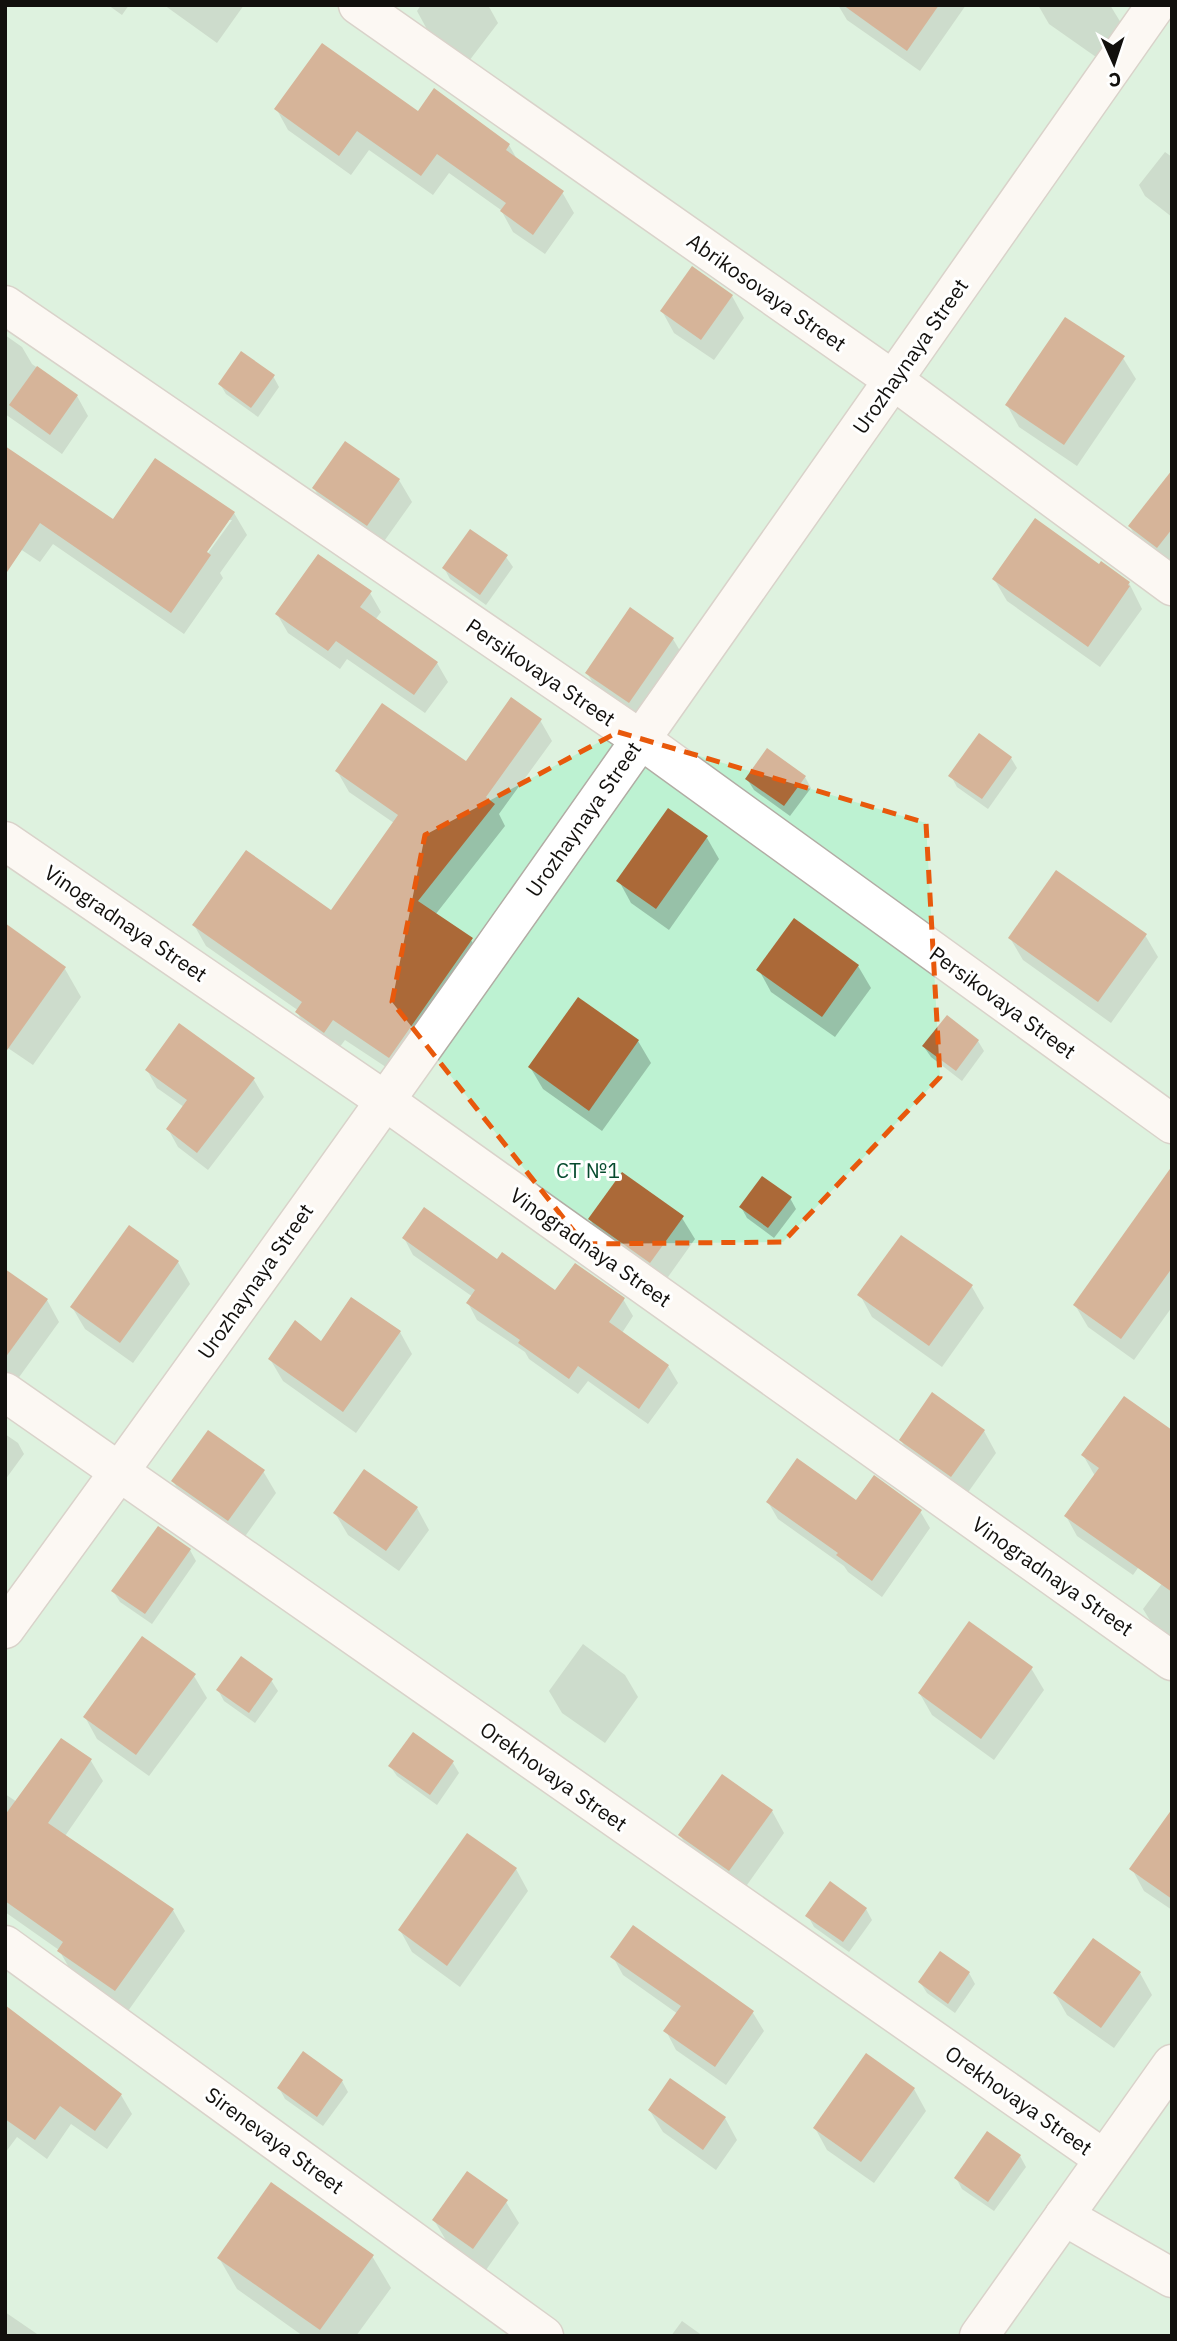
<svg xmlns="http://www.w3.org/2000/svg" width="1177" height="2341" font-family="'IBM Plex Sans',sans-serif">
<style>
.green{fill:#bdf2d2}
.shadow{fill:#0003;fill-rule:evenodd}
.building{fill:#ab6938}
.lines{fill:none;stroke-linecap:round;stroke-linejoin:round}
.street-casing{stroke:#b2aca4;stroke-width:41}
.street{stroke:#fff;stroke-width:38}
.marked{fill:none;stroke:#e8590c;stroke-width:5;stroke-dasharray:14 9;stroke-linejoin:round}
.labels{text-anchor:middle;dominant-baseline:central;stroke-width:6;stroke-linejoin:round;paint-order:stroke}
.street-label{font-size:21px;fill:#12100d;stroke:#fff}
.park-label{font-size:21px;fill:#064b2e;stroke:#fff}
</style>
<rect width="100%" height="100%" fill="#f9f3ea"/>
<rect class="green" x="5" y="5" width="1167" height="2331"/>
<g class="shadow">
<polygon points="108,5 129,5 122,15"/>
<polygon points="164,5 244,5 217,43"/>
<polygon points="421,5 488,5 498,23 469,61 429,33 417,11"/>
<polygon points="838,5 966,5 920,71 847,20"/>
<polygon points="1038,5 1110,5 1121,23 1096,57 1049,24"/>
<polygon points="277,110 419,113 509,145 518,161 562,192 574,213 545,254 513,232 501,210 449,173 433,195 369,150 351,175 288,130"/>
<polygon points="1165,152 1172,157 1172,217 1145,196 1139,185"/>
<polygon points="732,296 744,318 714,360 674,333 662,311"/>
<polygon points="5,335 22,347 32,364 77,396 88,416 62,454 5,414"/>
<polygon points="1123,358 1136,379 1077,466 1019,427 1007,405"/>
<polygon points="273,376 279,387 258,417 226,394 220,384"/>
<polygon points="346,443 399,480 412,502 380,547 326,510 314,488"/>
<path d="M5,472l109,49 120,-8 13,22 -27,38 3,5 -39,56 -131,-90 -13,18 -35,-23zM228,520h4l-29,40 -2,-2z"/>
<polygon points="1172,497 1172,567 1143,548 1130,527"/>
<polygon points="506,557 513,567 486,605 450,579 444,568"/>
<polygon points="1100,566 1129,583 1142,609 1100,667 1007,601 994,579"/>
<polygon points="370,593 381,612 375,620 437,663 448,682 425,713 347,659 340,669 288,633 277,614"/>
<polygon points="673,639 686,661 642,724 600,695 587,673"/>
<polygon points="540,720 552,741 499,814 505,826 435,915 471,940 483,960 401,1077 345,1040 336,1052 309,1033 297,1012 299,1011 206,946 194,925 331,913 394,823 349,792 337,771 466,763"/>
<polygon points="1011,758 1017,768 988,809 957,787 951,776"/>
<polygon points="805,777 811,788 790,816 754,790 747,779"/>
<polygon points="707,838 719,859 669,930 631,903 619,881"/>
<polygon points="5,925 65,969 81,997 33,1065 5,1046"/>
<polygon points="1145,935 1158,957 1111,1023 1023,960 1010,938"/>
<polygon points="858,966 871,988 835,1037 771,992 759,970"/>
<polygon points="638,1041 651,1063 602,1131 543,1089 530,1067"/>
<polygon points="978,1041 984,1051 962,1081 931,1057 924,1047"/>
<polygon points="147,1070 254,1080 264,1097 208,1170 178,1147 168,1129 184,1107 157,1088"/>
<polygon points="1172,1169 1172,1307 1134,1360 1088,1327 1075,1305"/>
<polygon points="790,1198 796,1209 774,1238 747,1218 741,1207"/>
<polygon points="682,1218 695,1239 663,1284 603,1241 590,1219"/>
<polygon points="404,1238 498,1261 555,1293 623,1299 633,1316 622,1333 668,1366 678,1383 648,1424 588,1381 578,1394 529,1359 525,1352 477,1320 468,1303 473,1297 413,1255"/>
<polygon points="178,1262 190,1284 133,1363 85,1329 72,1307"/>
<polygon points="5,1271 47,1300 59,1322 17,1380 5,1372"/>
<polygon points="972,1287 984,1308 942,1367 872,1317 860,1295"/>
<polygon points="400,1332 412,1354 356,1433 283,1381 270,1359 322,1343"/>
<polygon points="984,1431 996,1453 964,1498 913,1462 901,1440"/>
<polygon points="5,1434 18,1443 24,1454 5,1480"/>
<polygon points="1083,1455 1172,1520 1133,1575 1077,1536 1066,1516 1095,1476"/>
<polygon points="263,1471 276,1493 241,1542 186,1503 173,1481"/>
<polygon points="768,1502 857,1502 920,1511 930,1528 882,1597 848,1572 844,1566 778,1519"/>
<polygon points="417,1508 429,1530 399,1571 348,1535 335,1513"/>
<polygon points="190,1550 196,1561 152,1624 120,1602 113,1591"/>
<polygon points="1172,1570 1172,1642 1156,1630 1143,1609"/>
<polygon points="583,1644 625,1675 638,1697 605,1743 562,1713 549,1691"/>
<polygon points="1031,1668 1044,1690 994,1760 932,1715 920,1694"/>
<polygon points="194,1676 207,1698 149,1776 97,1739 85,1717"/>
<polygon points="271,1680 278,1691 255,1723 224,1701 218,1690"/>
<polygon points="413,1734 453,1763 459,1773 437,1805 397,1776 390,1766"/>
<polygon points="61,1740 91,1761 103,1781 65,1836 173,1910 185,1931 128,2011 71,1971 59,1950 5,1912 5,1794 17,1802"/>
<polygon points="772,1811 784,1833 742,1892 693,1857 680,1835"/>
<polygon points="1172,1812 1172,1910 1144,1891 1132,1869"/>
<polygon points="516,1869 528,1891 460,1987 412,1952 400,1930"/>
<polygon points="866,1909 872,1920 849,1952 814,1927 808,1916"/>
<polygon points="613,1957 753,2013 764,2031 726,2085 676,2050 666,2031 678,2014 623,1975"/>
<polygon points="969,1973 975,1984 955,2013 927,1993 920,1982"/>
<polygon points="1140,1973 1152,1995 1114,2048 1067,2015 1055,1994"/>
<polygon points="5,2007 121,2095 132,2114 107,2149 71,2124 47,2159 17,2137 5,2153"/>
<polygon points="342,2081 348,2092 323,2126 285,2099 279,2088"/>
<polygon points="914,2089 926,2111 874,2183 827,2150 815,2128"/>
<polygon points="650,2111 725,2118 737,2140 716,2170 663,2132"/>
<polygon points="1020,2156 1026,2167 994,2211 962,2189 956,2178"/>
<polygon points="506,2202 519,2223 486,2270 447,2242 434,2220"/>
<polygon points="372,2256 391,2288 356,2336 303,2336 237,2289 219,2258"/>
<polygon points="5,2312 40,2336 5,2336"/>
<polygon points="682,2321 703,2336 671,2336"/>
</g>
<g class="building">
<polygon points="843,5 939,5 907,51"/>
<polygon points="322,43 418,111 434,88 510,144 506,150 564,191 533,235 500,211 506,203 437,154 421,176 357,131 339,156 274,109"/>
<polygon points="692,266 733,295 701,340 660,311"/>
<polygon points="1065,317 1125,356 1064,445 1005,405"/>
<polygon points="241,351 275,375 251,408 218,384"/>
<polygon points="37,366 78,395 50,435 9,405"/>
<polygon points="345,441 400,479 367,526 312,488"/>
<polygon points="5,446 113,519 155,458 235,512 207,552 211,555 171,613 40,523 5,575"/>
<polygon points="1172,470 1172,529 1157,548 1128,526"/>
<polygon points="1035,518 1099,564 1101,561 1130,582 1128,585 1130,586 1088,647 992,579"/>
<polygon points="470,529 508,555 480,595 442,568"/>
<polygon points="318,554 372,591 360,607 438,662 414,695 336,641 328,651 275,614"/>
<polygon points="630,607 674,638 629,703 585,673"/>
<polygon points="511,697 542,719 486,797 495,804 418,901 473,938 389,1058 333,1020 324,1033 295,1012 302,1002 192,925 246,850 331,910 398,815 335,771 382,703 466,761"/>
<polygon points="979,733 1012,757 982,799 948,776"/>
<polygon points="767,748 806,776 784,806 745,779"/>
<polygon points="668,808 708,836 656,909 616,881"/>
<polygon points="1056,870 1147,934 1098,1002 1008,938"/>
<polygon points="794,918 859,965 822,1017 756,970"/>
<polygon points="5,923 66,967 5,1053"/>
<polygon points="578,997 639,1040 589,1111 528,1067"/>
<polygon points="947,1015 979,1040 956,1071 922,1046"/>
<polygon points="179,1023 255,1078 197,1153 166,1129 187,1100 145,1070"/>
<polygon points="1172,1166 1172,1268 1121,1339 1073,1305"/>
<polygon points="622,1172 684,1216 650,1263 588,1219"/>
<polygon points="762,1176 792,1197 768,1228 739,1207"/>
<polygon points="424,1207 497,1259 502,1252 555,1290 575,1263 625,1298 609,1322 669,1365 639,1409 578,1366 569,1379 518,1343 520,1340 466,1303 475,1290 402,1238"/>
<polygon points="129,1225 179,1261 120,1343 70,1307"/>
<polygon points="901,1235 973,1285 929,1346 857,1295"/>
<polygon points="5,1269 48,1299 5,1358"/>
<polygon points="351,1297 401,1331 343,1412 268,1359 295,1320 321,1341"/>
<polygon points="932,1392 985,1430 951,1477 899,1440"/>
<polygon points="1124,1396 1172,1430 1172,1592 1064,1516 1099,1468 1081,1455"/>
<polygon points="208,1430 265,1470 228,1521 171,1481"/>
<polygon points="797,1458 856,1500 874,1475 922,1510 872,1581 836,1555 838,1553 766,1502"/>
<polygon points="364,1469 418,1507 386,1551 333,1513"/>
<polygon points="158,1526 191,1549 145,1614 111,1591"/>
<polygon points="969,1621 1033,1667 981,1739 918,1693"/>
<polygon points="142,1636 196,1674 136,1755 83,1717"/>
<polygon points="241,1656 273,1679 249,1713 216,1690"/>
<polygon points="413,1732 454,1761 430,1795 388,1766"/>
<polygon points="61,1738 92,1759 48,1823 174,1909 115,1991 57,1951 63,1942 5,1901 5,1815"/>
<polygon points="722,1774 773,1810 729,1871 678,1835"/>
<polygon points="1172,1809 1172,1899 1129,1869"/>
<polygon points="467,1833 517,1868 447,1966 398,1930"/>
<polygon points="830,1881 867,1908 843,1942 805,1916"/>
<polygon points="633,1925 754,2011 715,2067 663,2031 681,2006 610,1957"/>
<polygon points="1093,1938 1141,1972 1101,2028 1053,1993"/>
<polygon points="940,1951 970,1972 948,2004 918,1982"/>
<polygon points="5,2005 122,2094 95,2131 60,2106 35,2140 5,2119"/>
<polygon points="303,2051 343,2080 317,2117 277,2088"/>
<polygon points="866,2053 915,2088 861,2162 813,2128"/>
<polygon points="670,2078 726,2117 703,2150 648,2110"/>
<polygon points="987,2131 1021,2155 988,2202 954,2178"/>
<polygon points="467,2171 508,2200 473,2249 432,2220"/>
<polygon points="271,2182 374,2255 320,2330 217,2258"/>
</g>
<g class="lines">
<g class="street-casing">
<g id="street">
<polyline points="358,5 893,380 1172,586"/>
<polyline points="5,305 640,739 1172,1124"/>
<polyline points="5,841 384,1100 1172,1661"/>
<polyline points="5,1392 1104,2159"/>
<path d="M5,1629c391,-536 770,-1081 1151,-1624"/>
<polyline points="5,1945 544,2336"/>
<polyline points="1064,2216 1172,2278"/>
<polyline points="979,2336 1172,2064"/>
</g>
</g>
<use href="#street" class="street"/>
</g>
<path d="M0 0H1177V2341H0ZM618,732l308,91 14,254 -157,165 -199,2 -192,-242 33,-167z" fill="#f9f3ea" fill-opacity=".55" fill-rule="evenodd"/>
<path class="marked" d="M618,732l308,91 14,254 -157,165 -199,2 -192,-242 33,-167z"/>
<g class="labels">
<g class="street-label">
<text transform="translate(767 292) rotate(35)">Abrikosovaya Street</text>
<text transform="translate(910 356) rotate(-55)">Urozhaynaya Street</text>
<text transform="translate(541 672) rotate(34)">Persikovaya Street</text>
<text transform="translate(583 819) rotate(-55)">Urozhaynaya Street</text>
<text transform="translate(126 923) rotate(34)">Vinogradnaya Street</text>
<text transform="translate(1003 1002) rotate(36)">Persikovaya Street</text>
<text transform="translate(591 1247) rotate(35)">Vinogradnaya Street</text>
<text transform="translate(255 1281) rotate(-55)">Urozhaynaya Street</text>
<text transform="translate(1053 1576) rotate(35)">Vinogradnaya Street</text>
<text transform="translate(554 1776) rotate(35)">Orekhovaya Street</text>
<text transform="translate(1019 2100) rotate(35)">Orekhovaya Street</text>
<text transform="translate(275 2140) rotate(36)">Sirenevaya Street</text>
</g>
<g class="park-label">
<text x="588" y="1170">СТ №1</text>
</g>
</g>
<rect width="1177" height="2341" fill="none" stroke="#12100d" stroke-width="14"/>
<g transform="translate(1114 63) rotate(177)" stroke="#ffffff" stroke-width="5" paint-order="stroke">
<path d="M0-5L12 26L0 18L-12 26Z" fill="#12100d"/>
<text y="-10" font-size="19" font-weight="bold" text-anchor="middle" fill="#12100d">С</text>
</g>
</svg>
